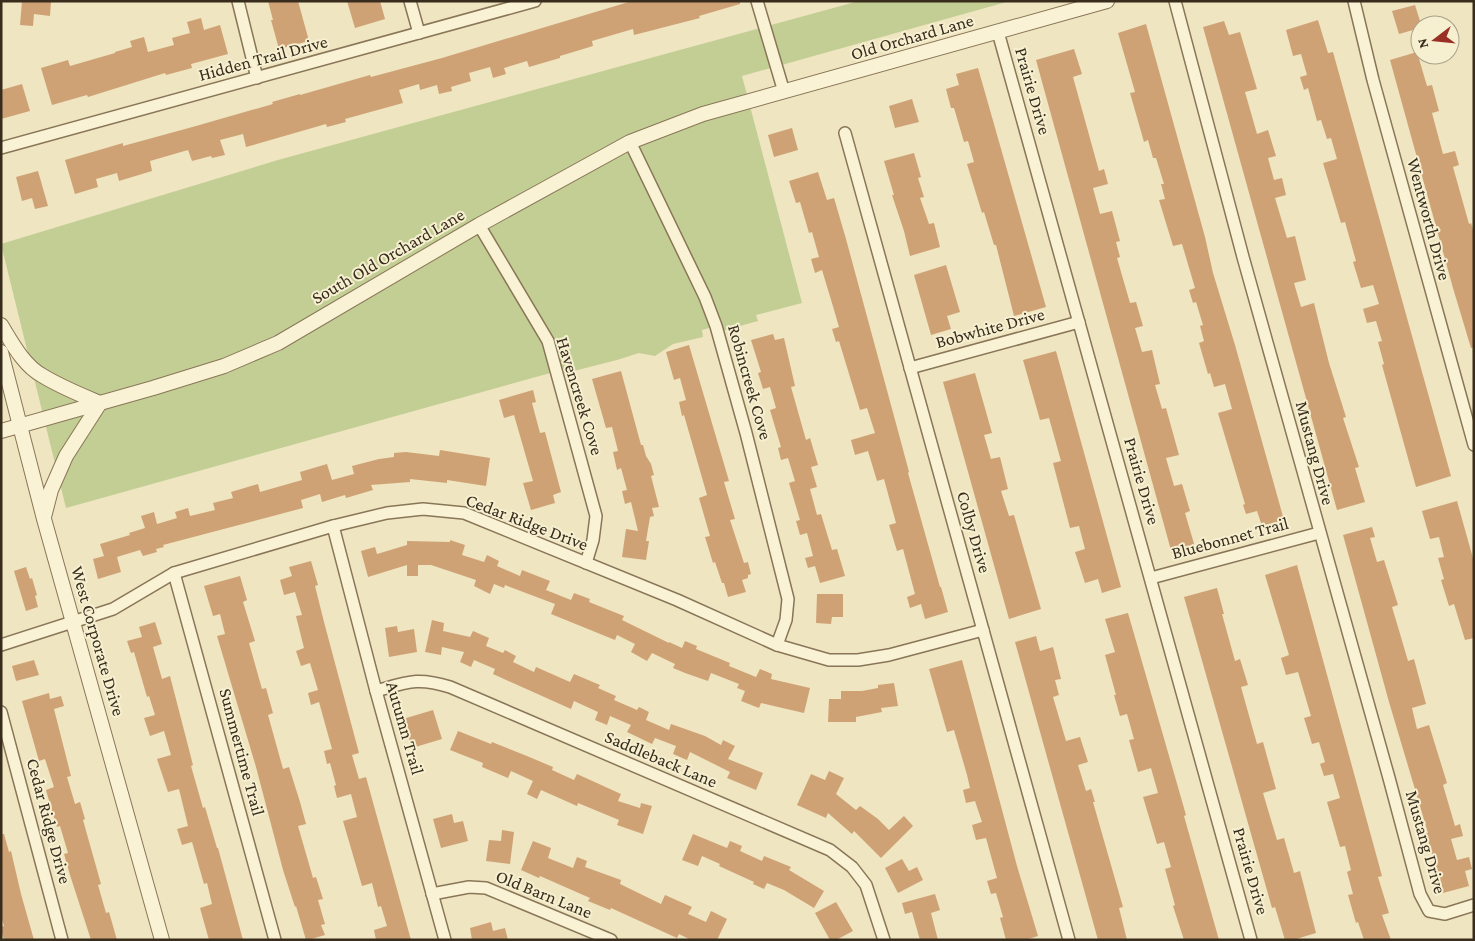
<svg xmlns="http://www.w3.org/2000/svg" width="1475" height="941" font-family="'Crimson Pro',serif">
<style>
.green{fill:#c2ce94}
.building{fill:#cfa275}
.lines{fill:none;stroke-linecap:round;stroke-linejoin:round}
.minor-casing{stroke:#897658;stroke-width:14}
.tertiary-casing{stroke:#897658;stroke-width:16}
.minor{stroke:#faf2d4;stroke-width:11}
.tertiary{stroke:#faf2d4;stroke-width:14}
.labels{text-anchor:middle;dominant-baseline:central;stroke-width:4;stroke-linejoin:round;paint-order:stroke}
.street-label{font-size:18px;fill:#382c1d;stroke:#f6efd0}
</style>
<rect width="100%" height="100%" fill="#efe5c1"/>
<polygon class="green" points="859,1 1010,1 742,76 802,303 756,315 758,321 722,331 720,325 702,330 703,337 673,344 655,356 639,353 617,360 562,374 561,370 66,508 1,244 278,160"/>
<g class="building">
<polygon points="22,1 51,1 50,16 34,14 33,26 20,25"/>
<polygon points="268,1 298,1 309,41 279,49 271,20 273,20"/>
<polygon points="347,1 380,1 385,19 355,28"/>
<polygon points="632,1 740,1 740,4 699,16 700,18 634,35 633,29 592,41 593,46 560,56 560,58 529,67 527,61 504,68 506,74 493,78 490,67 469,73 471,81 451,87 452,91 439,94 437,85 420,90 419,84 399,90 403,103 345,119 346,122 327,127 326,124 246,147 243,134 220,140 225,155 212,158 211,156 192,161 188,150 150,161 152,171 119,181 117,173 96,179 98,187 75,194 65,160 123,143 123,146 196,126 273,104 272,102 300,94 300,95 370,75 371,77 442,58"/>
<polygon points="1415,5 1420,21 1420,28 1399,34 1392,11"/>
<polygon points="201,18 204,30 220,25 228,54 191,64 192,68 166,75 165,73 88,97 87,95 52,105 41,68 68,60 70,66 115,53 115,52 132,47 130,41 144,37 148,52 174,45 172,38 190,33 187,22"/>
<polygon points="1318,20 1328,53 1333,52 1451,476 1416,487 1382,365 1384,364 1378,342 1382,341 1376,321 1367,323 1363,309 1379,304 1373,285 1361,288 1353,262 1356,261 1345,222 1341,223 1323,163 1337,159 1331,138 1327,139 1321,120 1317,121 1308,88 1304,90 1300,77 1307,75 1301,54 1293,56 1286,30"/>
<polygon points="1224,21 1229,35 1240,32 1257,89 1245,92 1257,134 1268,130 1276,156 1268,158 1274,180 1282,178 1286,195 1275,198 1287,238 1295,236 1306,280 1294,283 1301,307 1314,303 1329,363 1346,417 1343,418 1359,467 1355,468 1365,502 1337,510 1203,27"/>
<polygon points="1146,24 1205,237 1213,273 1235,345 1284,520 1262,526 1257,511 1246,514 1243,505 1245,504 1218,413 1232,409 1225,384 1214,387 1210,373 1208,374 1199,343 1204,341 1200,326 1203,325 1196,302 1193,303 1189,290 1195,288 1182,244 1173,246 1159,200 1165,199 1161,184 1164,184 1156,158 1153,158 1148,140 1144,142 1130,93 1135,92 1118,33"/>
<polygon points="1074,49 1082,74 1073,77 1099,171 1104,169 1108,184 1093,188 1100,214 1112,211 1120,241 1116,242 1120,257 1117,258 1130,303 1136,302 1143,326 1135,328 1142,352 1152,350 1160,384 1155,385 1162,409 1166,408 1179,455 1166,458 1174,486 1182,484 1190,511 1185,513 1195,547 1172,554 1036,60"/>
<polygon points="1417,52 1427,86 1432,85 1439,111 1432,113 1443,154 1455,151 1459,165 1453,167 1469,224 1471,223 1474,233 1474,347 1471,348 1453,288 1390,60"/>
<polygon points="978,68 1046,307 1014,316 996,245 994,245 984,212 982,213 967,164 974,162 968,141 964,142 954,108 951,108 946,89 959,85 956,74"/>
<polygon points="22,84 30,111 1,119 1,90"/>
<polygon points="912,99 919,122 895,128 889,106"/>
<polygon points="792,128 798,150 774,157 768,135"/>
<polygon points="914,153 921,177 918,178 924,197 920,198 929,224 934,223 940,247 910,256 904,231 892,195 894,195 884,161"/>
<polygon points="38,171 48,206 35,209 32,198 22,201 16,177"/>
<polygon points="818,172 827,200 834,198 846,239 901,442 909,472 908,473 940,587 941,587 948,612 925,619 921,604 910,608 907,597 915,594 903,549 897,551 889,525 896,523 884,479 877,481 868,451 855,455 851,440 875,433 867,408 860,410 839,341 836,342 832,329 839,327 832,303 822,270 815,273 811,259 819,257 812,232 809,233 800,202 796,203 789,181"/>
<polygon points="946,265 960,312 947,316 951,329 931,335 914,275"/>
<polygon points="773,334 775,340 784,338 795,386 791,387 806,440 810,438 818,465 811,467 817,487 810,489 817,515 821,514 832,550 837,549 845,576 820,583 815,566 808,568 805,558 813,556 807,533 800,535 796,521 800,520 789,483 795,481 788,458 781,460 778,448 781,447 770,410 776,408 770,387 763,389 758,373 761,372 751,340"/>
<polygon points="689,345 729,481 724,482 735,519 730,520 744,563 748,562 751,574 748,575 748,578 742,580 746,592 728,597 724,583 722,583 715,562 713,563 705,537 710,536 699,498 707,495 684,415 682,416 679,402 686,400 680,378 674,380 666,352"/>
<polygon points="1056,351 1121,587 1102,593 1098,579 1085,583 1075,552 1085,549 1079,526 1070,528 1053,463 1061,461 1049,418 1040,420 1023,360"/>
<polygon points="621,371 641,445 643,445 646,456 651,464 654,475 651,476 659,507 652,508 654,516 650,517 646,541 649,541 646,560 622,557 626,529 638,531 631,502 625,504 622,491 627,490 621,468 617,470 613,452 618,451 612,427 606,428 592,379"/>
<polygon points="975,373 992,433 984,435 991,459 1000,457 1008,489 1001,491 1009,516 1014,515 1041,609 1009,619 943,382"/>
<polygon points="533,390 536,402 532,403 540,433 545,432 561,492 553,495 555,503 531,510 523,483 533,481 514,415 504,418 499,400"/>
<polygon points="440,450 490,458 486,486 447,480 447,483 410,479 410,482 371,485 373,490 346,498 345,495 322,502 320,494 301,500 303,508 163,545 164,547 156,549 157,552 143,556 140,550 117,557 121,572 98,579 93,559 104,556 100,544 130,535 129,533 145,528 141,516 154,512 157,524 177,518 175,512 188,508 190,516 215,510 213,503 233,498 231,492 258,484 260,492 302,480 300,472 327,464 332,480 354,474 352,466 379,459 394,457 394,453 406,452 439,456"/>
<polygon points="1457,501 1474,562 1474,638 1465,640 1454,604 1449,606 1441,580 1444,579 1438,558 1444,557 1439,537 1430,539 1422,511"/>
<polygon points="1372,527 1375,537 1370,538 1377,562 1384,560 1398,605 1392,607 1398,627 1408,661 1414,659 1426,704 1412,708 1417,729 1429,725 1447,783 1443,785 1455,826 1460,824 1463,836 1451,839 1457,860 1469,857 1472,869 1465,871 1469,886 1443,893 1426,833 1428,833 1389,702 1343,535"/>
<polygon points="450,540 465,545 462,555 484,562 487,555 499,561 497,566 520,576 522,570 550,581 546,590 571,600 574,593 590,599 589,602 624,616 622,620 669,643 669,642 682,648 685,641 697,646 696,649 730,663 729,666 756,677 760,669 772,674 771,679 810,688 804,713 761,703 759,708 741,701 745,691 737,688 739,684 711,673 708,681 685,673 673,668 675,664 652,653 647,661 631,652 635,644 617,635 615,640 551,614 555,604 505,585 504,588 494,584 490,594 474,586 476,580 431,565 418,565 418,576 407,576 407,565 368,577 361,551 375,547 377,554 407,545 407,541 450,542"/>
<polygon points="311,561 318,585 315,586 324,622 359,753 352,755 359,779 366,777 411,940 376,940 374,930 387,926 381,906 378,907 372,883 362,886 343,821 357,817 351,794 337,798 334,786 336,785 330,763 327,764 324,751 332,749 319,702 311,705 308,693 318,690 310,663 301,666 296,651 304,648 296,616 302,615 295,592 284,595 280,580 292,576 289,567"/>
<polygon points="1297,565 1382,876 1378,877 1389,913 1382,915 1391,940 1364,940 1358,922 1356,923 1348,895 1353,894 1347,872 1351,870 1345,846 1340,847 1327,802 1340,798 1333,774 1324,776 1320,764 1325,762 1319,742 1312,744 1304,718 1311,716 1298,672 1286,675 1281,658 1289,655 1265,575"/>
<polygon points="26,567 30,579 32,578 37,595 35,596 38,607 26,611 14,571"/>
<polygon points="240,576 247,600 243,602 255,641 249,643 262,689 266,688 273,713 268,715 283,769 289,767 300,802 306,824 298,826 313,878 316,877 323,899 318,900 325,924 321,925 325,935 308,940 306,940 296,906 295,907 283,870 256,767 217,636 225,634 220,614 213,616 204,586"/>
<polygon points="1217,588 1224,614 1222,614 1235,661 1240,659 1248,685 1241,687 1257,744 1263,742 1276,789 1263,793 1277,840 1284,838 1294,873 1300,871 1316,933 1293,940 1285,940 1275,907 1272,908 1184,597"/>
<polygon points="817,594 843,594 843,617 832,617 831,624 816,623"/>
<polygon points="1128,613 1186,815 1184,816 1219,940 1184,940 1173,906 1175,905 1165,869 1171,867 1164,842 1157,844 1143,797 1158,793 1151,768 1138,772 1129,740 1134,739 1127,714 1120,716 1114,695 1116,695 1105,655 1115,652 1105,619"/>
<polygon points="432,620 444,623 443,631 470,637 473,631 489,638 486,646 503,653 505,650 516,656 513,662 534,672 536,667 570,682 574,674 600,685 598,688 616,696 614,700 637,710 639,707 649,712 646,720 669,730 671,724 705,736 721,745 723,740 735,746 728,759 763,773 756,790 727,778 730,772 690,752 687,760 673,754 676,746 655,738 652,744 627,732 631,725 610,716 607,725 595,720 598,712 574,701 571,709 493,674 495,669 474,660 471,667 460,662 464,652 442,647 441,655 425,652"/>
<polygon points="155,622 162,644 153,647 162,679 170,676 193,765 191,766 203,808 205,807 217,848 218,848 243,940 209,940 200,908 212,904 207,883 204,884 192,842 182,845 177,829 188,826 179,789 168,792 157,759 171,755 164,731 150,736 144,718 155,715 149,696 147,697 134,652 131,653 127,641 142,637 139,627"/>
<polygon points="397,626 398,632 414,629 417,652 389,657 385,628"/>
<polygon points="1036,636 1040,651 1053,647 1061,679 1055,680 1059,695 1053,697 1066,741 1080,737 1088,762 1078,765 1086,791 1091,789 1095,802 1093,802 1123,907 1119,908 1127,940 1098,940 1015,642"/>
<polygon points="34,660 39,675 16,681 12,666"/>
<polygon points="962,660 1017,866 1038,936 1025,940 1006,940 1000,918 1003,917 996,893 991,894 987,881 997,878 986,838 976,840 972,825 982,822 975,801 966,803 963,790 970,788 967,775 954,730 947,732 929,669"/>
<polygon points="894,683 898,706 881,708 882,712 856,717 856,722 828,722 829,699 841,699 841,691 862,691 878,688 878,685"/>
<polygon points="49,693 50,699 61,696 64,706 54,709 71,776 67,777 75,804 80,802 85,819 83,820 101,884 98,885 106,913 109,912 117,940 91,940 70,875 64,854 68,853 60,826 57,827 52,811 46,790 54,787 45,759 39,761 22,701"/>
<polygon points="433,710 442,739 412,748 403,719"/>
<polygon points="458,731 491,744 492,742 527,756 553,767 552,770 574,780 577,774 621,794 618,801 640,808 641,803 652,806 643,834 617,825 619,820 578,803 577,806 541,790 537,799 527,794 533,781 511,771 508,778 482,767 483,763 450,750"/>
<polygon points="829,771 844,778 836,794 856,810 860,806 878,819 889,830 904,816 913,826 881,858 854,831 852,834 828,813 826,818 797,805 811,774 825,780"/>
<polygon points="452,814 454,823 463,821 468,841 441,848 433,819"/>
<polygon points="502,830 514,832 510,864 486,861 489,840 501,841"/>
<polygon points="1,834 4,834 9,852 11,851 21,894 34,940 4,940 1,930 1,927 4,926 1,916"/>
<polygon points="693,834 727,848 730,841 742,846 740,851 762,861 764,856 791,867 789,870 824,891 814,908 784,890 767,883 764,889 753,884 754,882 719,866 720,864 702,856 698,866 682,860"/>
<polygon points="533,841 551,848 548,858 573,868 577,857 587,861 585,867 621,880 620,884 661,904 665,895 692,907 688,914 706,922 711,911 727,919 717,940 691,940 679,934 677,938 611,908 610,910 588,901 590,898 540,876 539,878 521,870"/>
<polygon points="902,859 909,871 917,867 923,880 898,893 885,868"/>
<polygon points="935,894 940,910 931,913 938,940 920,940 912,912 905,914 902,903"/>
<polygon points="836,902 853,931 836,940 830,940 815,913"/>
<polygon points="491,922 493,931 505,928 508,940 472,940 470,928"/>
</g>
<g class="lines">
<g class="minor-casing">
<g id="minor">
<polyline points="238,1 257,78"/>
<polyline points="410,1 419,33"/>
<polyline points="757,1 784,92"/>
<polyline points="1175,1 1243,257 1389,778 1420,894 1429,911 1445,914 1474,905"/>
<polyline points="1354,1 1373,80 1474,445"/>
<polyline points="998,32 1251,940"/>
<polyline points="845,133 1069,940"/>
<polyline points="630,142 705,297 716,326 746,433 788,599 786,620 777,645"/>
<polyline points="1,148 535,1"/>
<polyline points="479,225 548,341 596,516 593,540 586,563"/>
<polyline points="910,368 1079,322"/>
<polyline points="333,526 376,691 445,940"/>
<polyline points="174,573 275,940"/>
<polyline points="1151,578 1319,533"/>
<polyline points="1,645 113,609 174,573 333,526 387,513 423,509 464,513 677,600 777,645 829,660 858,660 889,655 983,630"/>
<path d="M376,691c32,-9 41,-14 74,-4l380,163 22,17 14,18 18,55"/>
<polyline points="1,712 62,940"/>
<polyline points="432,894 469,887 486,888 611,940"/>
</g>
</g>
<g class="tertiary-casing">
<g id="tertiary">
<path d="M1,325c11,18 23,41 42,51 18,11 38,19 57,27l-34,53 -15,34 -7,27"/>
<polyline points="1,352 44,519 162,940"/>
<polyline points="1,431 153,388 224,366 278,343 479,225 630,142 703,114 1107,1"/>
</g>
</g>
<use href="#minor" class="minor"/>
<use href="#tertiary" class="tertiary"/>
</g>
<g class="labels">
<g class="street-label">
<text transform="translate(912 37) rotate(-16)">Old Orchard Lane</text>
<text transform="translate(263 58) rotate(-15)">Hidden Trail Drive</text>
<text transform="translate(1033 91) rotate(74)">Prairie Drive</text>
<text transform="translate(1429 219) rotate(75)">Wentworth Drive</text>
<text transform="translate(388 256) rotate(-30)">South Old Orchard Lane</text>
<text transform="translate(990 328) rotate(-15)">Bobwhite Drive</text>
<text transform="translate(750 382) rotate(74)">Robincreek Cove</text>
<text transform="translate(580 396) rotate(73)">Havencreek Cove</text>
<text transform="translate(1315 453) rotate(75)">Mustang Drive</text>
<text transform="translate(1142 481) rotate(74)">Prairie Drive</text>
<text transform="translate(527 522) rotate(21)">Cedar Ridge Drive</text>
<text transform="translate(974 532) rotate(74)">Colby Drive</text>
<text transform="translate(1230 538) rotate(-15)">Bluebonnet Trail</text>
<text transform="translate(98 641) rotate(74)">West Corporate Drive</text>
<text transform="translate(405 728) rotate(74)">Autumn Trail</text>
<text transform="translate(242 752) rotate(75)">Summertime Trail</text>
<text transform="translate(661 759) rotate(23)">Saddleback Lane</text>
<text transform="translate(49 821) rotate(75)">Cedar Ridge Drive</text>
<text transform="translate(1426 842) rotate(74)">Mustang Drive</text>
<text transform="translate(1251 871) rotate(74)">Prairie Drive</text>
<text transform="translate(544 894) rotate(22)">Old Barn Lane</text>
</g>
</g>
<rect width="1475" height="941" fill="none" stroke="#382c1d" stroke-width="5"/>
<g transform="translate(1435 40) rotate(254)"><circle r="24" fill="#f6efd0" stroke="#aaa188"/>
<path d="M0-4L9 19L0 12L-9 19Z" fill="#9a2f26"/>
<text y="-8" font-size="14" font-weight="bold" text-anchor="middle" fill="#382c1d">N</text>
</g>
</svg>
